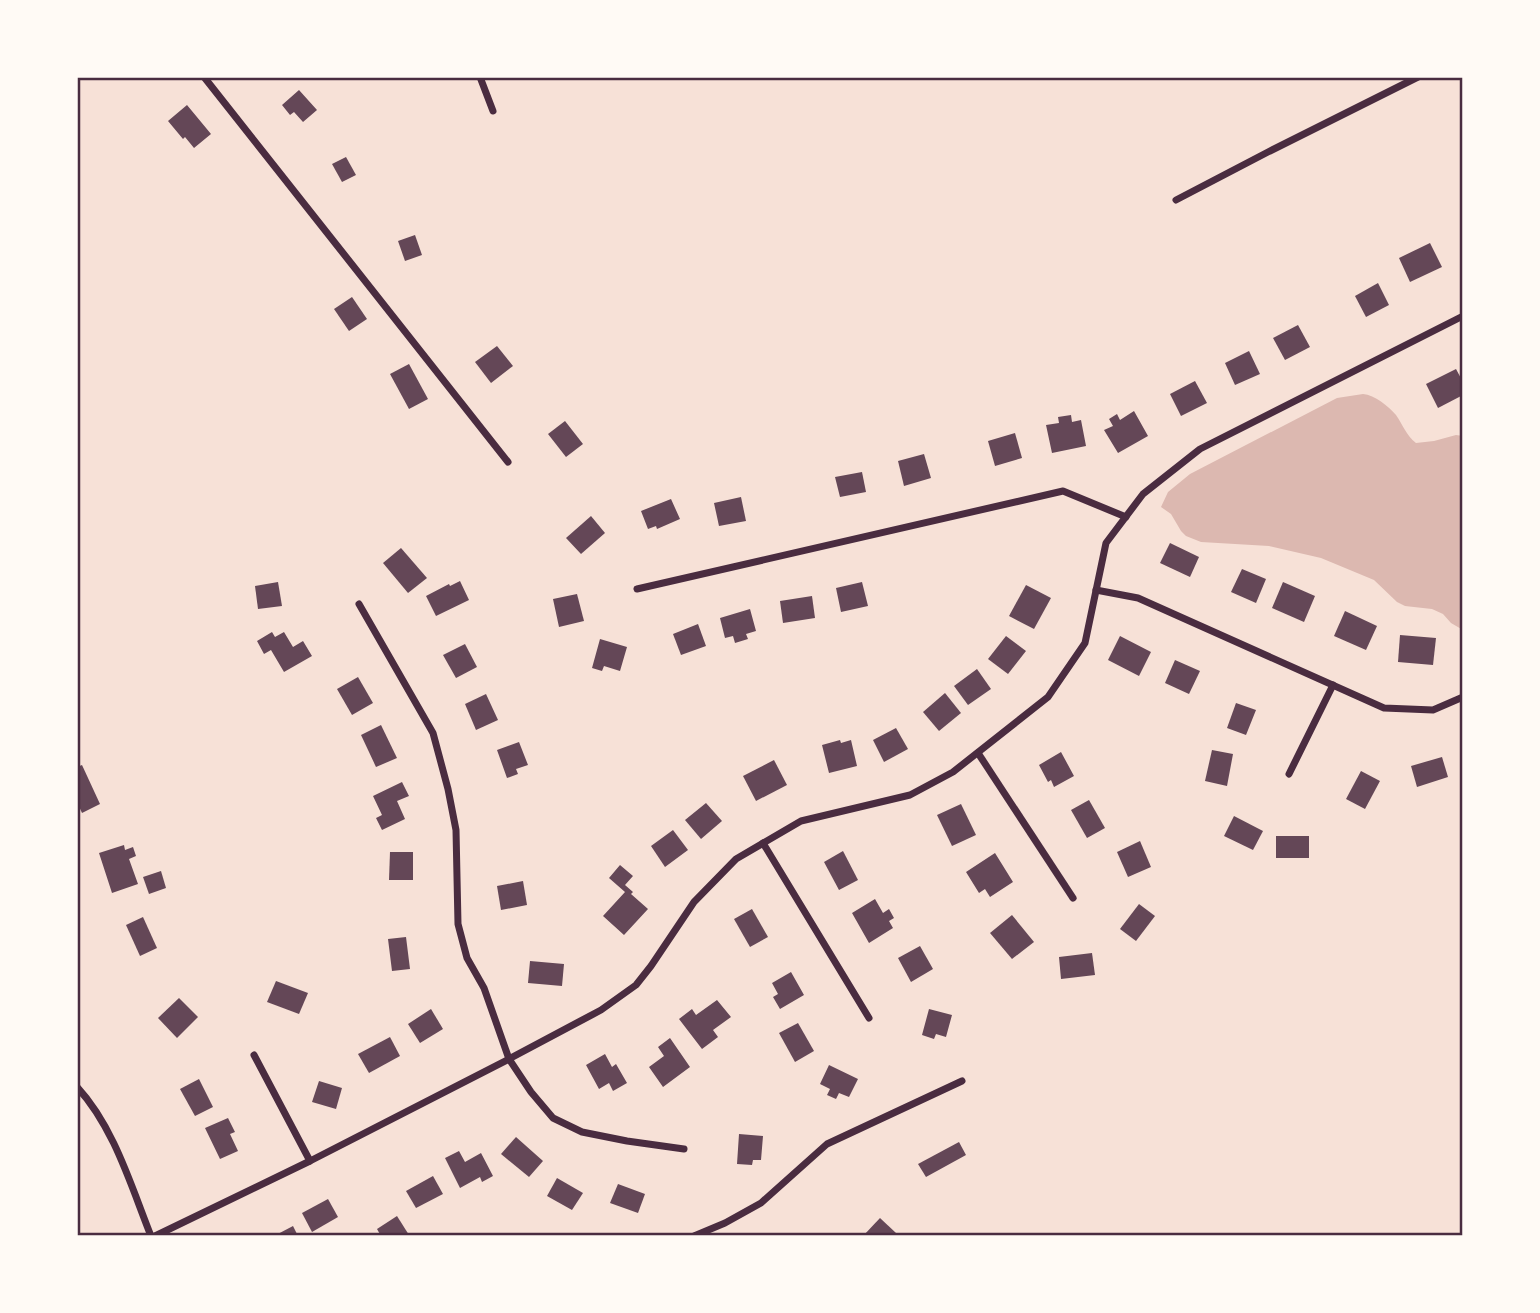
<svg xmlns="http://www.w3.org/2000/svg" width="1540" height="1313" font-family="'Archivo Narrow',sans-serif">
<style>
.water{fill:#dcb8b0}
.building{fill:#644757}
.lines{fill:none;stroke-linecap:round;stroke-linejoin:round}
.minor{stroke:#4a2c40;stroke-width:7}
.neatline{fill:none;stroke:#4a2c40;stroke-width:2.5}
</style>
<rect width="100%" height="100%" fill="#f7e1d7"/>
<path class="water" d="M1363,394c12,1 25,12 33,21 7,10 10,20 20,28l18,-2 22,-6 7,1v194l-12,-7 -8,-9 -11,-5 -27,-3 -8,-4 -23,-22 -53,-22 -52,-12 -68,-4 -15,-6 -5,-5 -10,-17 -10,-7 7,-15 22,-18 147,-76z"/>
<g class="building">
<polygon points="299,90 317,110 303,122 294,112 290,115 282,105"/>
<polygon points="187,105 211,134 194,148 185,137 183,139 168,121"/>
<polygon points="346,157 356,175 342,182 332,164"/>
<polygon points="415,235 422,255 405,261 398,241"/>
<polygon points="1430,243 1442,267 1410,282 1399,258"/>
<polygon points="1378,283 1389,305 1366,317 1355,296"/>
<polygon points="352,297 367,319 349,331 334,309"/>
<polygon points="1298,325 1310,347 1285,360 1273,338"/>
<polygon points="497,346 513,366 491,383 475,362"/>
<polygon points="1249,351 1260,374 1235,385 1225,363"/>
<polygon points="409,364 428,399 409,409 390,374"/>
<polygon points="1456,369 1463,382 1463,395 1438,408 1426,384"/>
<polygon points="1195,381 1207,403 1181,416 1170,394"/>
<polygon points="1134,411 1148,436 1118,453 1104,430 1113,426 1109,419 1117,414 1120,420"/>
<polygon points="1071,415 1072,422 1081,420 1086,446 1052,453 1046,425 1059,423 1058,417"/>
<polygon points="565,421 583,444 566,457 548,434"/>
<polygon points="1015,433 1022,458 995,466 988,441"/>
<polygon points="924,454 931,478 904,486 898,461"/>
<polygon points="862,472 866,492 840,497 835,477"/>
<polygon points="741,497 746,521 719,526 714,503"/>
<polygon points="671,499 680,519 657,529 656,526 648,529 641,511"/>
<polygon points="591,516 605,533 581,554 566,538"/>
<polygon points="1170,543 1199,557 1190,577 1160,563"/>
<polygon points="401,548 427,578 408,593 383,563"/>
<polygon points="1242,569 1266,579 1256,603 1231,592"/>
<polygon points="460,581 469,600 436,616 426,596 449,584 450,586"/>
<polygon points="278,582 282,606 258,609 255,586"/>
<polygon points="862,582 868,606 841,612 836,588"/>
<polygon points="1283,582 1315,596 1304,622 1272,608"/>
<polygon points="1026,585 1051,598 1034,629 1009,616"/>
<polygon points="577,594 584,621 559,627 553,599"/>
<polygon points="812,596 815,618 783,623 780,601"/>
<polygon points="750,609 756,631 746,634 748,639 735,643 733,636 725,638 720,618"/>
<polygon points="1345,611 1377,626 1366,650 1334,636"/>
<polygon points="698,624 706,646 681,655 673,634"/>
<polygon points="272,632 275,637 284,632 293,647 303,641 312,656 284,672 271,650 264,654 257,641"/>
<polygon points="1400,635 1436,638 1433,665 1398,662"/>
<polygon points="1006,636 1026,651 1008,674 988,659"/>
<polygon points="1120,636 1151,652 1139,676 1108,660"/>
<polygon points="600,639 627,647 620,671 604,666 602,671 592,668"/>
<polygon points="465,644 477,667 456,678 443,655"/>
<polygon points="1175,660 1200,671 1189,694 1165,683"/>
<polygon points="977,669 991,689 968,705 954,686"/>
<polygon points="358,677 373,703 352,715 337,689"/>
<polygon points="945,693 961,713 939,731 923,712"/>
<polygon points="486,694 498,720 476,730 465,704"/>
<polygon points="1236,703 1256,710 1246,735 1227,728"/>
<polygon points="381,725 397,758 376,767 361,735"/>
<polygon points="896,728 908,749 884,762 873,740"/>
<polygon points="840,740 841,743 851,740 857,766 829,773 822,745"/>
<polygon points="519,742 528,765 516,769 518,774 507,778 497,750"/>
<polygon points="1212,750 1233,754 1227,786 1205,781"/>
<polygon points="1061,752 1074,776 1054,787 1051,780 1048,782 1039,765"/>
<polygon points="1442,757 1448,777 1417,787 1411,766"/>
<polygon points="774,760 787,785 756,801 743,776"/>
<polygon points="82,765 100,804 82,813 77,802 77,767"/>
<polygon points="1361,771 1380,781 1365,809 1346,799"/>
<polygon points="402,782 409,796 397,801 405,819 382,830 376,818 382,815 373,796"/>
<polygon points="1089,800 1105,828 1087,838 1071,810"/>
<polygon points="706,803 722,821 701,839 685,820"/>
<polygon points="961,804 976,835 952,846 937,815"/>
<polygon points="1234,816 1263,831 1253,850 1224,836"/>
<polygon points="673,830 688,850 665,867 651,846"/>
<rect x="1276" y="836" width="33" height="22"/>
<polygon points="1140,841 1151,867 1128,877 1117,852"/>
<polygon points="124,845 125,850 133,847 136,856 129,859 138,884 112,893 99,853"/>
<polygon points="843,851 858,880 839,890 824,862"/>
<polygon points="390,852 413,852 413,880 389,880"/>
<polygon points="995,853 1013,882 990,897 985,889 979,893 966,872"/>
<polygon points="620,865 633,876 625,885 633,892 631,894 648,909 624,935 603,916 625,892 609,878"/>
<polygon points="161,871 166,888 149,894 143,877"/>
<polygon points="523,881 527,905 501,910 497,886"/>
<polygon points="875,899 883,913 889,909 894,918 889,921 893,928 869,943 852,913"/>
<polygon points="1139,904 1155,916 1136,941 1120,929"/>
<polygon points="752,909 768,937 750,947 734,919"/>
<polygon points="1012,915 1034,942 1012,959 990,933"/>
<polygon points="143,917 157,948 140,956 126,925"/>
<polygon points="406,937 410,969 392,971 388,939"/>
<polygon points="920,946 933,969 911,982 898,958"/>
<polygon points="1092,953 1095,975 1061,979 1059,957"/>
<polygon points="530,961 564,964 562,986 528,983"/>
<polygon points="791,972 804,995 780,1009 773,997 778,994 772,983"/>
<polygon points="276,981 308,993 299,1014 267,1002"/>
<polygon points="179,998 198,1017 177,1038 158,1018"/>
<polygon points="717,1000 731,1017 713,1030 718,1037 702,1049 679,1019 692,1009 696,1015"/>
<polygon points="431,1009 443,1029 420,1043 408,1024"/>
<polygon points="929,1009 952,1015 946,1037 936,1034 934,1039 922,1035"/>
<polygon points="798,1023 814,1051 795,1062 779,1033"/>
<polygon points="390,1037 400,1056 369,1073 358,1054"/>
<polygon points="670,1038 690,1067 663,1087 649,1067 664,1056 658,1047"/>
<polygon points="605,1054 612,1067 616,1064 627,1083 613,1091 609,1083 599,1089 586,1065"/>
<polygon points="829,1065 858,1079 849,1097 839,1093 836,1099 827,1095 830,1089 820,1084"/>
<polygon points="199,1079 213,1107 195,1116 180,1089"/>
<polygon points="319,1081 342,1088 336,1109 312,1102"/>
<polygon points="228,1118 235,1132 230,1134 238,1151 220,1159 205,1128"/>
<polygon points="739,1134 763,1136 761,1160 753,1160 752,1165 737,1164"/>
<polygon points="516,1137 543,1161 529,1177 501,1154"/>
<polygon points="959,1142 966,1155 926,1177 918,1164"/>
<polygon points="459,1151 465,1162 481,1153 493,1176 482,1182 480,1177 460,1188 445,1158"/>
<polygon points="433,1176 443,1194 416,1208 406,1191"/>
<polygon points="557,1178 583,1193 572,1210 547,1196"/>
<polygon points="618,1184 645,1194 638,1213 610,1203"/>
<polygon points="328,1199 338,1217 312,1232 302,1213"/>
<polygon points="397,1216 409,1235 381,1236 377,1229"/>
<polygon points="880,1218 896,1233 892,1236 863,1236"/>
<polygon points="293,1226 298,1236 274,1236"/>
</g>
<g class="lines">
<g class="minor">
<polyline points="204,77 508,462"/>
<polyline points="480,77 493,111"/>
<polyline points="1176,200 1268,152 1418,77"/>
<polyline points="637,589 1063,491 1126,517"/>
<polyline points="1096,590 1138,598 1384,708 1433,710 1463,697"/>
<polyline points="359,604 433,733 448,789 456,830 458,924 467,958 484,988 509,1059 531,1092 553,1118 582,1132 627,1141 684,1149"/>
<polyline points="978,753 1073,898"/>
<polyline points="1289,774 1333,685"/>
<polyline points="763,843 869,1018"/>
<polyline points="254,1055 310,1161"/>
<path d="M77,1087c37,40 54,99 74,149"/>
<polyline points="155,1236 310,1161 509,1059 601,1010 636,985 651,966 694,902 736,859 801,821 910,795 953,772 1048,697 1085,643 1106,543 1143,494 1200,449 1463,316"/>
<polyline points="694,1236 725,1223 761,1203 827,1144 962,1081"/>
</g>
</g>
<rect width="1540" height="1313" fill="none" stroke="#fffaf5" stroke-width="158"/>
<rect x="79" y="79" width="1382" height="1155" class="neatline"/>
</svg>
